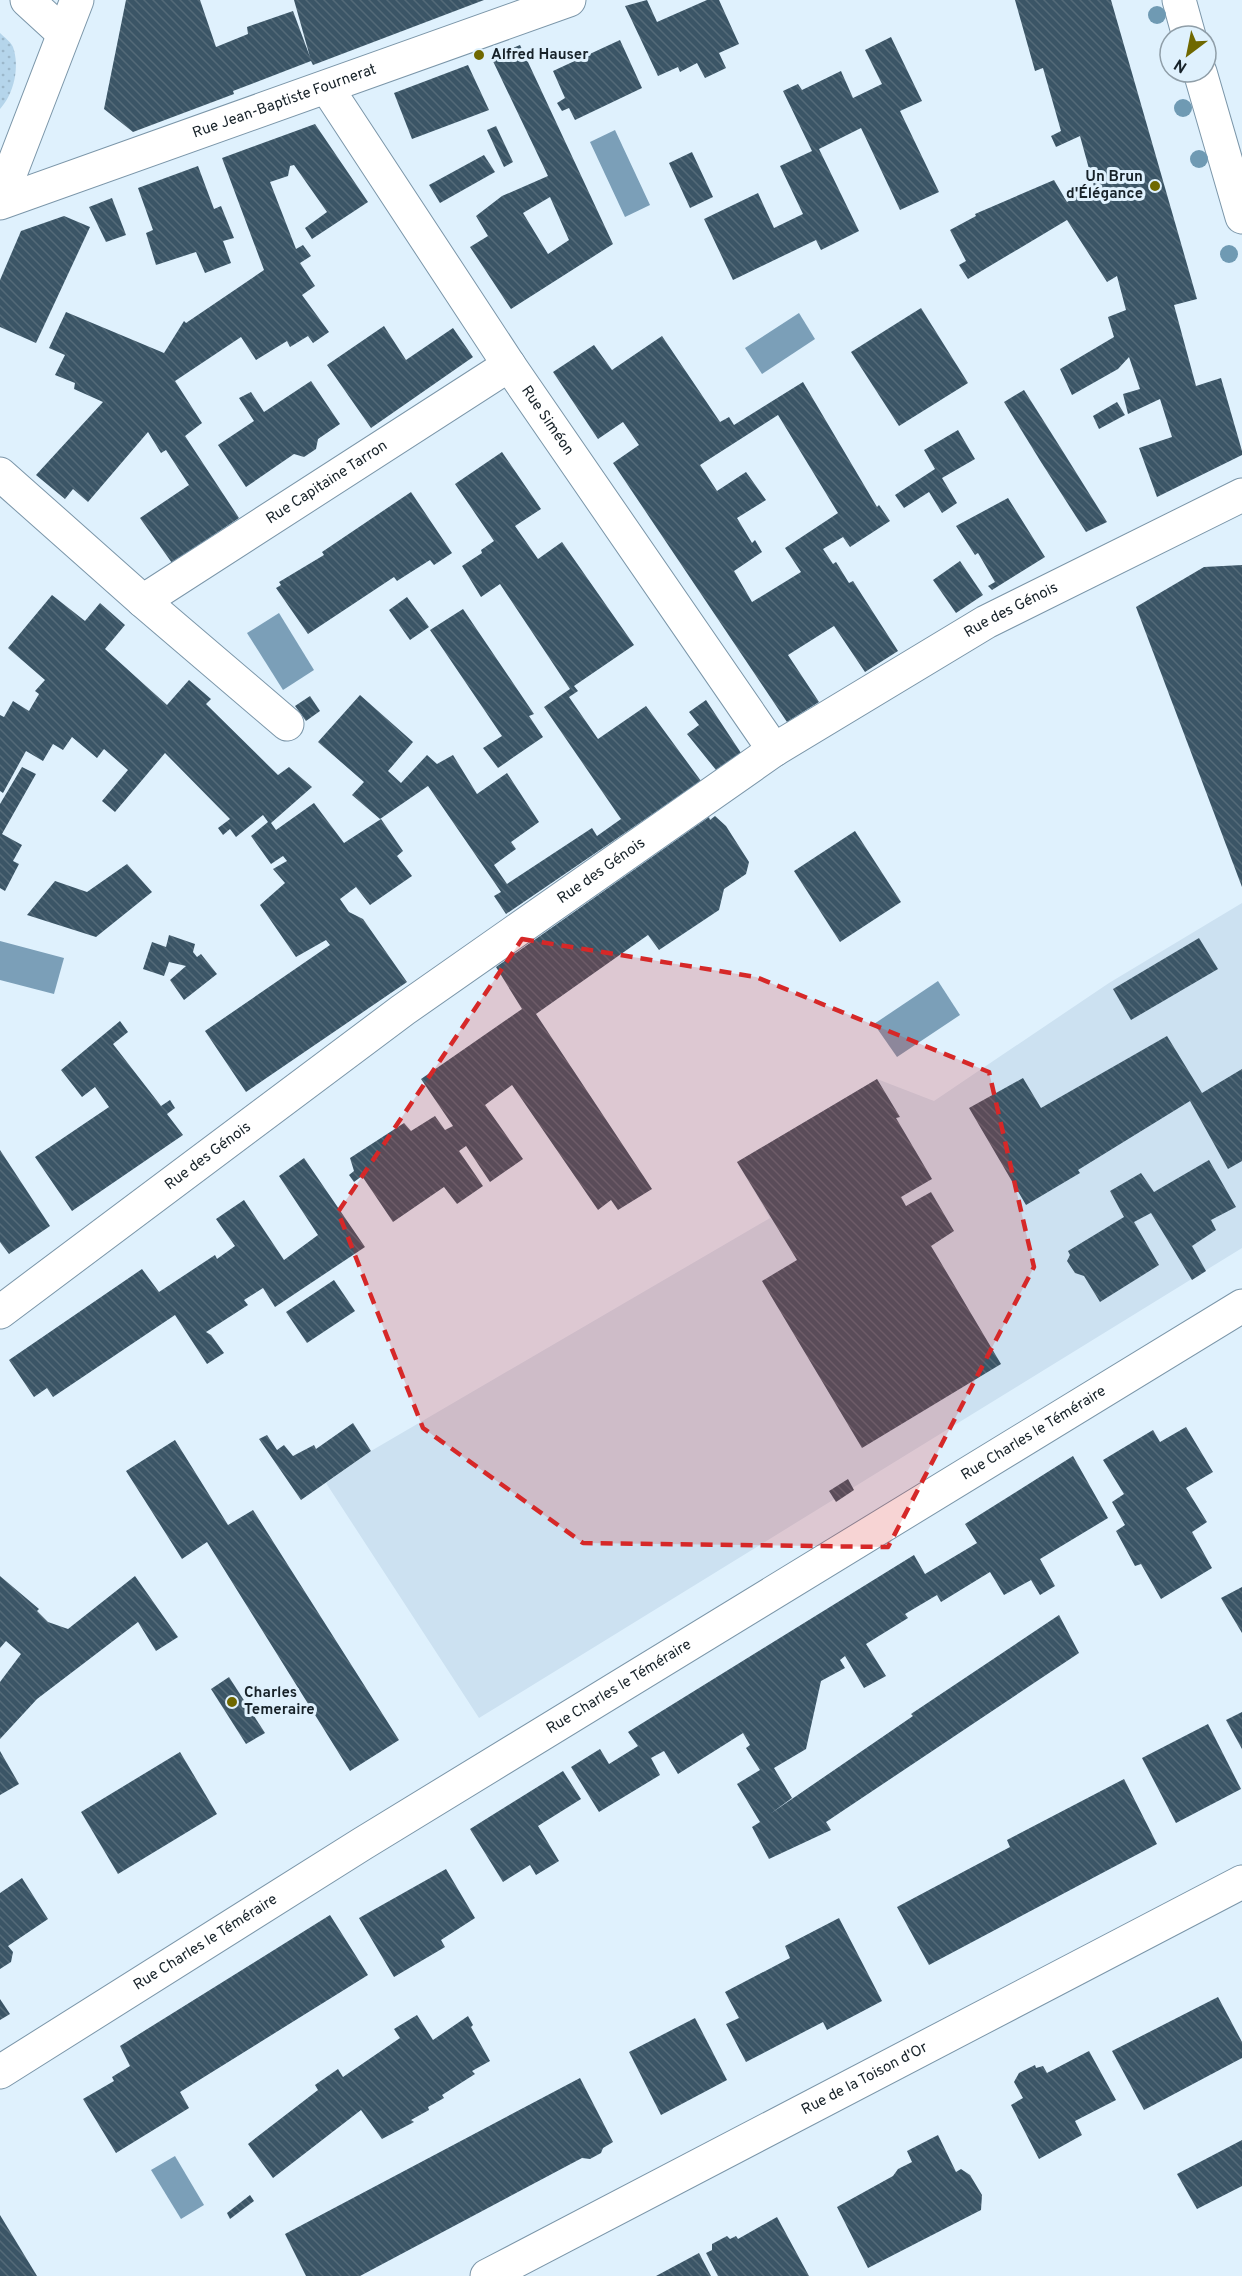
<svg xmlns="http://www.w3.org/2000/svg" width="1242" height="2276" font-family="Overpass,sans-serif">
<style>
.built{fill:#cce1f1}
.grass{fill:url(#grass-dots)}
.water{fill:#7b9fb8}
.building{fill:url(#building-back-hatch);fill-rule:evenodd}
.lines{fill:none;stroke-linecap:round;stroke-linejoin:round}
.minor-casing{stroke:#7b96a9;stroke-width:35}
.tertiary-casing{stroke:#7b96a9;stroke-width:35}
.secondary-casing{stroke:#7b96a9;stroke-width:35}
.minor{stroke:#fff;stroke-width:33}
.tertiary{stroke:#fff;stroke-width:33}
.secondary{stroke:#fff;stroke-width:33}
.tree{fill:#6f9ab3}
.marked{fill:#d62828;fill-opacity:0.2;stroke:#d62828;stroke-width:4.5;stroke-dasharray:12 8;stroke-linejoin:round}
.poi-dot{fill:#6f6800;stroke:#dff1fd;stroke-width:2}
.labels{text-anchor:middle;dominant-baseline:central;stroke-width:6;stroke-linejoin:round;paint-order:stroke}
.poi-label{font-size:15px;font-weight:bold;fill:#172229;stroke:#dff1fd;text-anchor:start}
.street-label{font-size:15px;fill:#172229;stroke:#dff1fd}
</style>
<defs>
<pattern id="grass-dots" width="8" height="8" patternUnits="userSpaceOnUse" patternTransform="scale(1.5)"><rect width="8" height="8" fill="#b5d5eb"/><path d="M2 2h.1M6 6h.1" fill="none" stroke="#9bb7ca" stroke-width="1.8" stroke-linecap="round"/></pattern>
<pattern id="building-back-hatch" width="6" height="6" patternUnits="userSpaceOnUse" patternTransform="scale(1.5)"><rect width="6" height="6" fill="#3b5566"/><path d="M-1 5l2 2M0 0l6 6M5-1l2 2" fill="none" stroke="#546a78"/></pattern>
</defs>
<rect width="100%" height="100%" fill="#dff1fd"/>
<polygon class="built" points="1242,903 1242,1248 479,1718 326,1483 371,1451 770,1218 737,1162 877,1079 934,1101 1109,983"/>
<path class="grass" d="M0,33c4,4 11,9 13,14 7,20 1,47 -13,62z"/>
<g class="water">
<polygon points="615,130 650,205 625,217 590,142"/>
<polygon points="799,313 815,339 762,374 745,348"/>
<polygon points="279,613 314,670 283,690 247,633"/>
<polygon points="0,941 64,958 54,994 0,980"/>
<polygon points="938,981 960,1015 897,1057 874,1024"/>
<polygon points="175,2156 204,2205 181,2219 151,2170"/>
</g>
<g class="building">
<polygon points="126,0 200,0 216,47 248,34 247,27 293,11 310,57 294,0 484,0 313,65 311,61 233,91 234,94 133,132 104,109"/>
<polygon points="647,0 657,22 707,0 719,0 739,44 719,53 726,68 705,78 697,63 680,72 678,67 658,76 625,6"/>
<polygon points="1015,0 1111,0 1197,299 1174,305 1196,386 1221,378 1242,451 1242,455 1157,497 1139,448 1172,437 1160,399 1128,414 1123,394 1140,389 1129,357 1118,369 1072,395 1060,369 1114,337 1108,317 1126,310 1117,276 1107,282 1067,220 968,279 959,265 966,261 950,230 976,216 975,214 1054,180 1067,202 1094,187 1080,136 1056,147 1051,136 1061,131 1043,68 1035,71"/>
<polygon points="891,37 922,101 900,111 939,192 900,210 861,128 819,149 859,231 821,250 816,240 733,280 704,219 758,193 774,228 803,214 780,166 812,151 783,91 798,84 802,90 841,71 853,98 882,84 865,50"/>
<polygon points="620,40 642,88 575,120 569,108 562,111 557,103 565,98 553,71"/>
<path d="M520,45l93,199 -102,65 -41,-62 18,-11 -12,-20 26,-20 46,-20 -57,-119zM550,197l19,43 -21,14 -25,-41z"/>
<polygon points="468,65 489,110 412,139 394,93"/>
<polygon points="315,124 368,202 312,239 305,228 327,212 294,165 290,166 288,176 270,182 296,249 303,245 311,256 300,263 315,286 302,295 329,332 313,343 308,336 290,347 287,341 256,360 241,337 175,381 202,423 185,436 239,518 172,563 140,518 189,485 166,450 161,453 148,432 88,502 73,489 65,499 36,475 103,402 74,389 75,383 55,375 65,355 49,348 66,312 164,353 184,321 186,323 264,270 222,158"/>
<polygon points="496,126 513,162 504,167 487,130"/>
<polygon points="692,152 713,197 690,208 669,163"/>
<polygon points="484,155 495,172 440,203 429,185"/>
<polygon points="198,166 214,209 221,206 234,238 223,241 231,263 205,273 196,252 156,265 146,233 153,230 138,188"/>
<polygon points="112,198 126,235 106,242 89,207"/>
<polygon points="64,216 90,227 36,343 0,327 0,280 21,231"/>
<polygon points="921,308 968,383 899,426 851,352"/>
<polygon points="384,326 406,360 453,328 473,357 371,428 327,365"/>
<path d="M662,336l58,86 9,-5 5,8 69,-43 74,125 2,-2 11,16 -40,26 -7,-10 -20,12 10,15 3,-2 13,21 4,-2 45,70 -33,21 -31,-46 -46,29 31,47 -32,20 -174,-259 26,-18 -16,-23 -25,17 -45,-67 41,-27 18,25zM778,415l60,98 -53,35 16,24 -49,30 -18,-31 28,-19 -7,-12 -3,3 -15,-25 29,-18 -20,-28 -29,19 -17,-26z"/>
<polygon points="311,381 340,424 318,439 316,449 304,457 294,454 246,487 218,445 254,421 239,398 251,392 264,412"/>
<polygon points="1024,390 1062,450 1107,522 1086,532 1041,462 1004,402"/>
<polygon points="1117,402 1125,415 1099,429 1093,416"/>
<polygon points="958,430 975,459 942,478 957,503 942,513 929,492 904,508 895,495 935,469 924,450"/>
<polygon points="502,452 541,509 515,526 538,559 562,542 634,645 574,686 578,691 569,697 598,739 646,706 701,781 506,914 494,896 501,892 428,786 380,819 352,795 364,782 318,742 360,695 413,742 388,771 401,783 427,755 437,764 453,755 477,794 507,773 539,822 511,842 516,849 494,865 507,884 592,828 597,836 621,819 544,707 570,689 500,584 481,597 462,566 482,553 481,550 494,541 455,484"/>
<polygon points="411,492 452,553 434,565 430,560 397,581 394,577 308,634 276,588 281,585 279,582 324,555 322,552"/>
<polygon points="1008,498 1045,557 992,590 988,586 995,582 978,553 975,555 956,526"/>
<polygon points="960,561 983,595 956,613 933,580"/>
<polygon points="1242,565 1242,887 1136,607 1204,567"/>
<polygon points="52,595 85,621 100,603 125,625 105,649 167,705 189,680 211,699 206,704 278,775 289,767 312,787 271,823 276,830 314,803 344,843 381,819 403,851 397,856 412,876 370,905 356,887 340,899 349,912 363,919 407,982 246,1092 205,1031 330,945 326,940 296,957 260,905 285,883 273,869 287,861 283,856 271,864 251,836 268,822 263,815 236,837 230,829 223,835 218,828 230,819 165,753 115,812 102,801 128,770 104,749 97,758 72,737 63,750 53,744 43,761 26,751 3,793 0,791 0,715 4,717 13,701 29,711 39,694 35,691 45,680 8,648"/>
<polygon points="407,597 429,627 410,640 389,610"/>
<polygon points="463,609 534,714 529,716 543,737 498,768 483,748 502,736 430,630"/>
<polygon points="310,696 320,711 306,721 295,706"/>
<polygon points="706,700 741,753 716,770 687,734 699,725 689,712"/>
<polygon points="22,767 36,774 2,834 22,845 13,861 19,864 5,891 0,888 0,804"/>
<polygon points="715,816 726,826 749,862 746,874 724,889 719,910 659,950 648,935 536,1014 652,1189 618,1210 611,1200 598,1210 512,1085 485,1105 523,1159 490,1182 466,1146 459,1151 483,1186 457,1204 444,1187 393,1222 362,1176 354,1182 349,1175 354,1171 350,1158 404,1123 411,1131 435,1116 445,1130 453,1126 421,1079 522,1009 496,967 709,817 710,820"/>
<polygon points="855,831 901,902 840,942 794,871"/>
<polygon points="127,864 152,892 96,937 27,915 55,881 87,892"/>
<polygon points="169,935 195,944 193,952 197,957 201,954 217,974 184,1000 170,980 186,966 169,962 164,976 143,969 152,942 166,947"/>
<polygon points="1199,938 1218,969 1131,1020 1113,989"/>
<polygon points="120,1021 128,1032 113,1044 161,1106 170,1100 175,1108 167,1114 183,1135 72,1211 35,1157 109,1107 95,1087 82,1097 61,1070"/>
<polygon points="1167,1036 1202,1093 1242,1069 1242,1161 1228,1169 1190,1101 1078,1170 1080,1173 1026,1205 969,1108 1023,1078 1041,1108"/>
<polygon points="877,1079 900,1117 896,1118 932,1179 901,1197 906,1206 931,1192 954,1231 931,1246 1001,1364 862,1448 762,1281 797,1260 737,1162"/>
<polygon points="0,1150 50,1226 9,1254 0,1242"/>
<polygon points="304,1158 365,1247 275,1307 263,1288 244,1300 248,1305 206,1332 211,1335 224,1353 207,1364 175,1315 53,1397 47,1388 34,1397 9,1360 142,1269 159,1292 215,1255 217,1259 235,1246 216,1219 244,1200 284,1260 318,1235 279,1176"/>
<polygon points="1209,1160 1236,1207 1211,1220 1216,1230 1192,1246 1206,1271 1192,1280 1151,1213 1134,1222 1159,1265 1100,1302 1084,1276 1075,1273 1067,1261 1070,1255 1068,1251 1124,1217 1110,1191 1141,1173 1154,1192"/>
<polygon points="334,1280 355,1311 307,1343 286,1312"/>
<polygon points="353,1423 371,1451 301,1500 259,1439 267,1435 277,1450 284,1445 293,1456 314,1445 316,1449"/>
<polygon points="1186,1427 1213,1472 1186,1488 1207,1522 1192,1532 1212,1568 1161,1599 1141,1564 1135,1566 1116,1531 1125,1525 1112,1502 1124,1494 1103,1460 1153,1430 1160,1442"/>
<polygon points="175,1440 228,1525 253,1510 399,1740 350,1771 207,1542 182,1559 126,1471"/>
<polygon points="1073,1456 1108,1518 1040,1559 1055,1586 1040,1595 1031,1580 1004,1595 990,1572 941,1602 937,1595 905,1614 908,1618 866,1644 886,1676 864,1688 845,1656 840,1660 845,1668 821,1681 806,1749 774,1768 792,1798 770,1814 913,1716 911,1714 1059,1615 1079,1653 826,1822 831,1830 769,1859 752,1827 760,1822 737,1784 760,1770 746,1748 750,1745 743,1733 678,1774 664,1751 651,1758 660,1775 599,1812 571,1767 600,1749 609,1764 638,1746 628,1732 914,1555 925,1574 977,1543 965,1524"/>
<polygon points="848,1479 854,1490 836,1502 829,1491"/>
<polygon points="0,1576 39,1609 37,1611 48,1622 68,1629 135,1576 178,1637 156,1651 138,1622 37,1699 0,1739 0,1682 21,1654 6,1641 0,1648"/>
<polygon points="1242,1587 1242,1633 1221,1598"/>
<polygon points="229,1677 265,1733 246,1744 211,1689"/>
<polygon points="1242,1712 1242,1749 1226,1720"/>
<polygon points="1208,1724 1241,1789 1176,1823 1142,1758"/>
<polygon points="0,1751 19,1784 0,1795"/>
<polygon points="180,1752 217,1814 118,1874 81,1812"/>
<polygon points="563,1771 581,1799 538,1826 559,1861 536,1875 530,1865 503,1882 470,1829"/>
<polygon points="1124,1779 1157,1844 929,1965 897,1907 1010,1847 1007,1840"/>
<polygon points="446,1869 475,1918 441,1940 445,1947 394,1977 359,1918"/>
<polygon points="22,1878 48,1919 8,1946 13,1952 11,1962 0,1969 0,1893"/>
<polygon points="330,1915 368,1975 180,2092 189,2108 116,2153 83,2099 114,2081 112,2077 130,2066 120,2046"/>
<polygon points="839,1918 882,2001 827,2030 823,2022 746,2062 726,2024 739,2018 725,1992 790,1958 785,1946"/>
<polygon points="1218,1997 1242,2042 1242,2058 1144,2110 1112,2051"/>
<polygon points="0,1999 10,2014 0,2020"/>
<polygon points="417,2015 433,2040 468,2016 473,2025 471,2027 490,2061 472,2071 475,2074 442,2095 444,2098 428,2107 429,2110 411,2120 414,2122 382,2139 361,2110 273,2178 248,2144 318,2090 315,2085 338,2069 343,2077 400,2038 394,2029"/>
<polygon points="695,2018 727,2080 661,2115 629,2052"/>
<polygon points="1089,2051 1116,2100 1075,2121 1082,2135 1039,2159 1011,2105 1023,2098 1014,2082 1019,2073 1035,2065 1036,2068 1043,2066 1047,2073"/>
<polygon points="580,2078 613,2142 603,2148 601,2153 590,2159 582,2158 360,2276 306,2276 285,2234"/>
<polygon points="938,2135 956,2172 961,2169 970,2175 982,2195 981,2210 868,2268 837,2207 893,2176 898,2169 912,2162 907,2151"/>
<polygon points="1242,2140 1242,2186 1197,2209 1177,2174"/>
<polygon points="250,2195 254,2201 230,2219 227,2213"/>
<polygon points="0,2215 37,2276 0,2276"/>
<polygon points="777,2217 809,2276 718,2276 706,2253 712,2250 712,2244 727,2236 730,2239 736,2236 738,2239"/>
<polygon points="699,2253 711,2276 656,2276"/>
</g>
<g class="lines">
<g class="minor-casing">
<g id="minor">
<polyline points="27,0 63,33"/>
<path id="s1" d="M327,88l182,277 265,385"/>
<path id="s2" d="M0,203l569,-203"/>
<path id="s3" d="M0,474l143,127 366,-236"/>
<polyline points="143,601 287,724"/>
<path id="s4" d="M0,1312l403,-302 371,-260 212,-128 256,-127"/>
<path id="s5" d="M0,2072l362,-228 880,-538"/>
<path id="s6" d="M487,2276l755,-394"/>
</g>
</g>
<g class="tertiary-casing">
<polyline id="tertiary" points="0,200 77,0"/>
</g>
<g class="secondary-casing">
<g id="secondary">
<polyline points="1179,0 1189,36"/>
<polyline points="1200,72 1242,217"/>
</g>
</g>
<use href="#minor" class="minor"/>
<use href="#tertiary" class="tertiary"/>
<use href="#secondary" class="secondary"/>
</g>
<g class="tree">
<circle cx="1157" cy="15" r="9"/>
<circle cx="1183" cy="108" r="9"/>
<circle cx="1199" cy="159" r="9"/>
<circle cx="1229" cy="254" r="9"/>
</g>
<path class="marked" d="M522,939l234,38 233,95 45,195 -146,280 -305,-4 -160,-115 -85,-216z"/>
<g class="poi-dot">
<circle cx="479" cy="55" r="6"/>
<circle cx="1155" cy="186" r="6"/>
<circle cx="232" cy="1702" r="6"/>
</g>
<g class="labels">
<g class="poi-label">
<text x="491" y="55">Alfred Hauser</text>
<text x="1143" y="177" text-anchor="end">Un Brun<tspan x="1143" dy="17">d'Élégance</tspan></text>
<text x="244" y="1693">Charles<tspan x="244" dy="17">Temeraire</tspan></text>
</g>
<g class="street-label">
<text stroke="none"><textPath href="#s2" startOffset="302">Rue Jean-Baptiste Fournerat</textPath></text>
<text stroke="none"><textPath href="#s1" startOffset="399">Rue Siméon</textPath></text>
<text stroke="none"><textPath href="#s3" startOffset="410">Rue Capitaine Tarron</textPath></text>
<text stroke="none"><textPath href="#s4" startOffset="1232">Rue des Génois</textPath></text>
<text stroke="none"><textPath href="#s4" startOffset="746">Rue des Génois</textPath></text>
<text stroke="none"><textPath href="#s4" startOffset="260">Rue des Génois</textPath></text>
<text stroke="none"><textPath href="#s5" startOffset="1215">Rue Charles le Téméraire</textPath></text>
<text stroke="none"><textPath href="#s5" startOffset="729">Rue Charles le Téméraire</textPath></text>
<text stroke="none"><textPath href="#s5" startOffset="243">Rue Charles le Téméraire</textPath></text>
<text stroke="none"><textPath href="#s6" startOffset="426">Rue de la Toison d'Or</textPath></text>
</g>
</g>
<g transform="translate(1188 54) rotate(212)"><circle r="28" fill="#dff1fd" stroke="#8f9ea8" stroke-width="1.5"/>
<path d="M0-4.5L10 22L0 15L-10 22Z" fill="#6f6800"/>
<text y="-9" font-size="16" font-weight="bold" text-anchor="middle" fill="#172229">N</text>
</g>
</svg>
